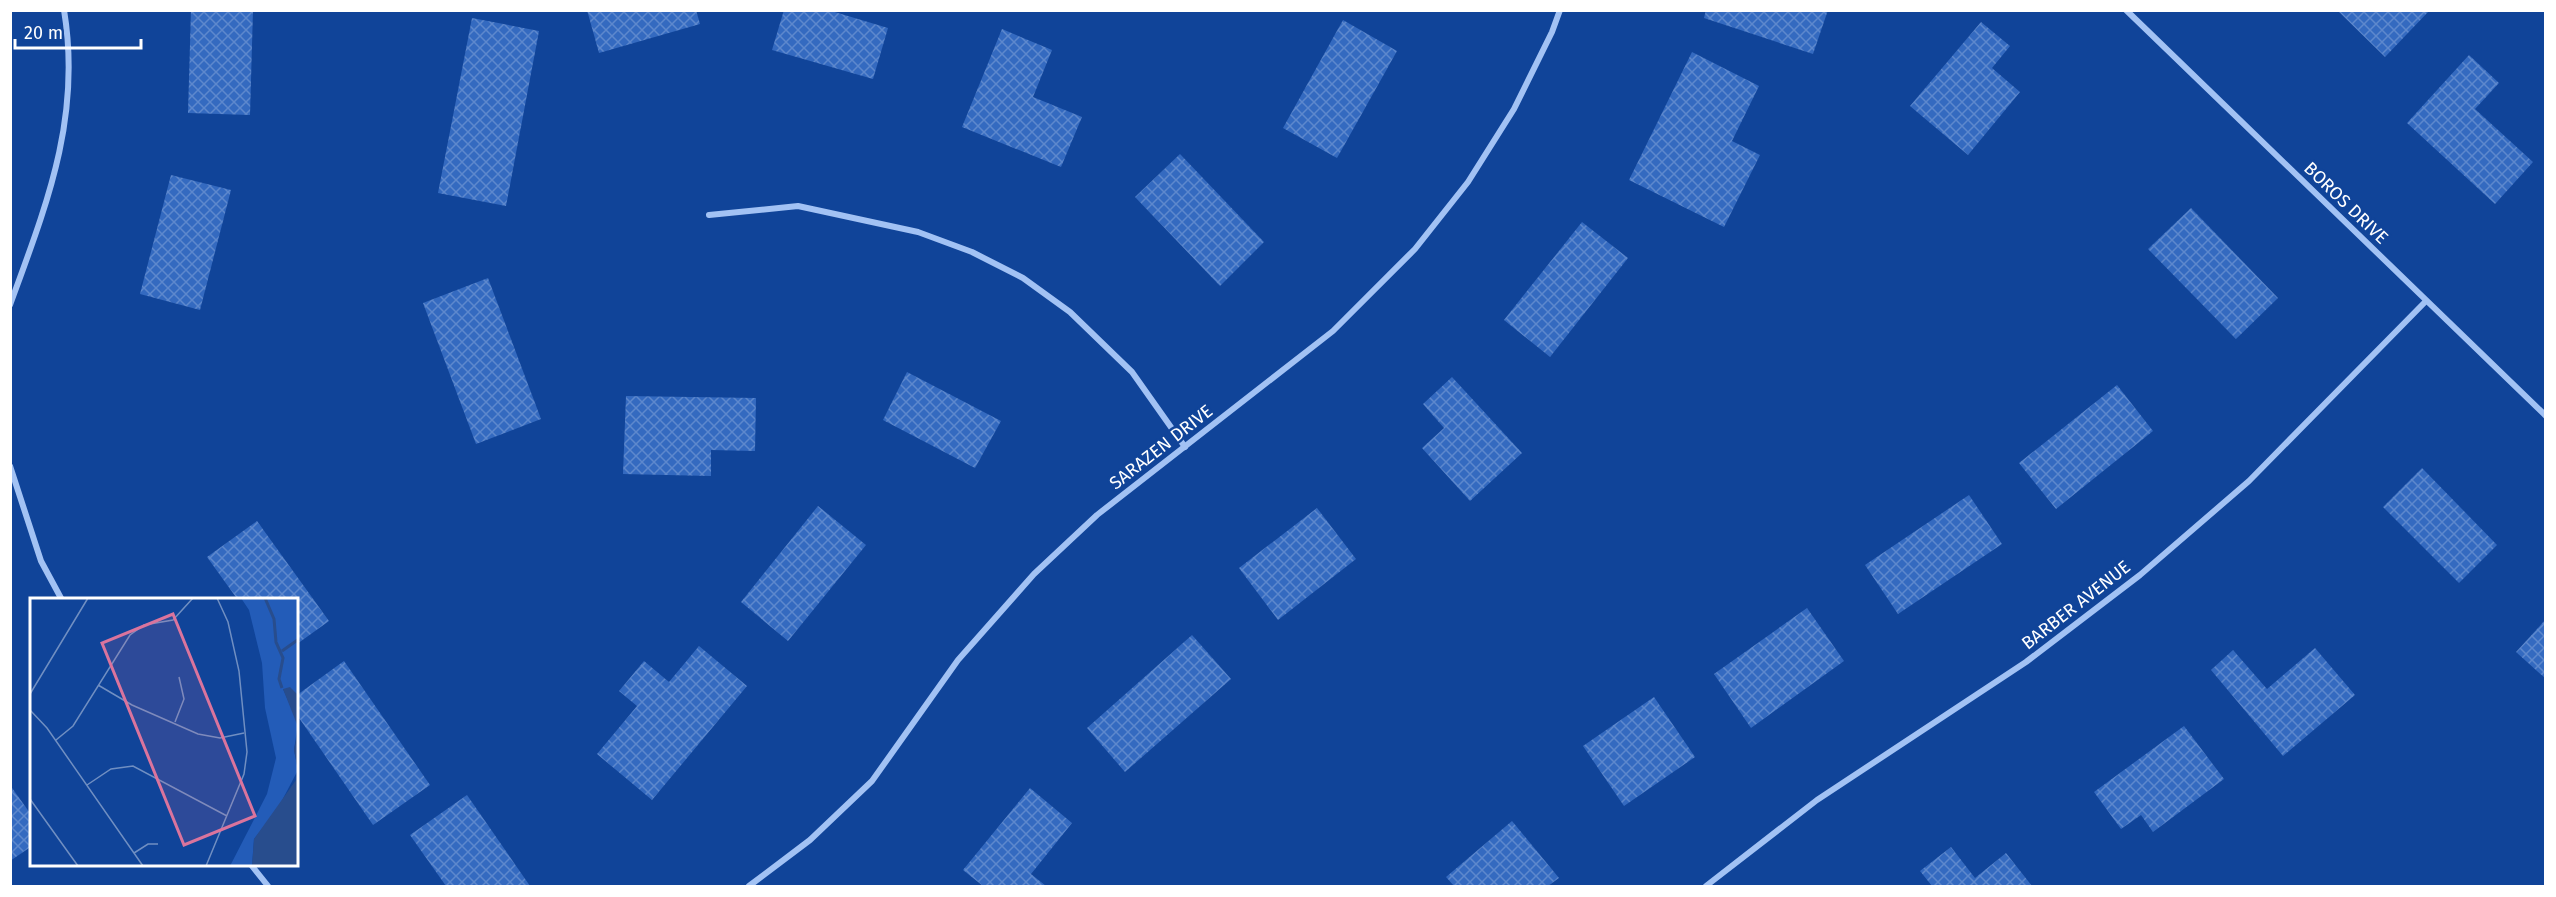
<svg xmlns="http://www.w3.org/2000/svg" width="2556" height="897" font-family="'Fira Sans',sans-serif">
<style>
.building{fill:url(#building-cross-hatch)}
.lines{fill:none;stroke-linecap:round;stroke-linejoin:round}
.minor{stroke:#a2c2f4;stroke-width:6}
.labels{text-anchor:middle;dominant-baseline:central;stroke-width:5;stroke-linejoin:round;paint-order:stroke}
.street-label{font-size:18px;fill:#fff;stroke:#104499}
.inset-river{fill:none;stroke:#284d8d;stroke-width:3}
.inset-road{fill:none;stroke:#708fc2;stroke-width:1.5}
.view{fill:#da749d;fill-opacity:0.15;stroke:#da749d;stroke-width:3}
.inset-edge{fill:none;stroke:#fff;stroke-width:3}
</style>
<defs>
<pattern id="building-cross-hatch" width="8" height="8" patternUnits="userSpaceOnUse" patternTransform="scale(1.5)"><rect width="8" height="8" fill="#346ac0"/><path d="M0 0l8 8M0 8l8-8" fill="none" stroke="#5d88cd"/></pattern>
</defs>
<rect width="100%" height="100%" fill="#104499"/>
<g class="building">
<polygon points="191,10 253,10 250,115 188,113"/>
<polygon points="587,10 696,10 700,24 599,53"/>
<polygon points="784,10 828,10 888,28 873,79 772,50"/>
<polygon points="1706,10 1828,10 1813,54 1704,18"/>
<polygon points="2337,10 2427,10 2428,12 2385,57"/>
<polygon points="472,18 539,31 506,206 438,193"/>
<polygon points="1343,20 1397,51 1337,158 1283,128"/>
<polygon points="1981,22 2010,46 1992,68 2020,92 1968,155 1910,106"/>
<polygon points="1002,29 1052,50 1033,97 1082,117 1061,167 962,127"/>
<polygon points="1692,52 1759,86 1732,141 1760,155 1724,227 1629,180"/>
<polygon points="2469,55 2499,83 2475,109 2533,162 2495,204 2407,123"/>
<polygon points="1180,154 1264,242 1220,286 1135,197"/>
<polygon points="171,175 231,190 200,310 140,294"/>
<polygon points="2191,208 2278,298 2236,339 2148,249"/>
<polygon points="1582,222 1628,258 1550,357 1504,320"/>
<polygon points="488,278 541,419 476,444 423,303"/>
<polygon points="907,372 1001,421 975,468 883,420"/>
<polygon points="1452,377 1522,453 1470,501 1422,448 1444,428 1423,404"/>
<polygon points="2117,385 2153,431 2056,509 2019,463"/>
<polygon points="626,396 756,398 755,451 711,450 711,476 623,474"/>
<polygon points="2422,468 2497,545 2459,583 2383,507"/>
<polygon points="1969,495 2002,544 1898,614 1865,565"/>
<polygon points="818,506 866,545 788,641 741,602"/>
<polygon points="1317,508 1356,559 1278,620 1239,568"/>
<polygon points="257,521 329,621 297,644 297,600 238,600 207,557"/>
<polygon points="1807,608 1844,661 1751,728 1714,674"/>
<polygon points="2546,619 2546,679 2516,652"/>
<polygon points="1192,635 1231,679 1125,772 1087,728"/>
<polygon points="699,646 747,686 652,800 597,754 637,706 619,691 644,661 669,682"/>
<polygon points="2315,648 2355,695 2283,756 2211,670 2233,650 2267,689"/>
<polygon points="344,661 430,785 373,825 297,715 297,695"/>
<polygon points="1654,697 1695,757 1624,806 1583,746"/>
<polygon points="2184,726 2224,779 2153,832 2141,815 2121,829 2094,792"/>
<polygon points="10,785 32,816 32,846 10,861"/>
<polygon points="1030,788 1072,823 1031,874 1046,886 983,886 963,870"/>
<polygon points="467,795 530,886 446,886 410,835"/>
<polygon points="1512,821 1559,878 1548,886 1454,886 1446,877"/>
<polygon points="1951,847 1975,878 2006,853 2032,886 1932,886 1920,871"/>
</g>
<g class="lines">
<g class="minor">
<polyline points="2126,10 2546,416"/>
<polyline points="709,215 798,206 918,232 972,252 1023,278 1070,312 1132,372 1185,447"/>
<path d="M10,305c36,-99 72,-187 54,-295"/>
<polyline points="10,466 41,561 62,600"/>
<polyline points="252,866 268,886"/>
<polyline points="749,886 810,840 872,781 958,660 1034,574 1097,515 1333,331 1415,249 1468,182 1514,109 1552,32 1560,10"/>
<polyline points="1706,886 1817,800 2026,662 2140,575 2249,481 2426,301"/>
</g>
</g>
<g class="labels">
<g class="street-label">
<text transform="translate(2346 203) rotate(44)">BOROS DRIVE</text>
<text transform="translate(1161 447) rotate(-38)">SARAZEN DRIVE</text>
<text transform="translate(2076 605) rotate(-38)">BARBER AVENUE</text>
</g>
</g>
<g transform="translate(30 598)">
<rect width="268" height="268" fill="#104499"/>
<path d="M211,0h57v104l-1,-8 -14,-5 15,34 -4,27 4,20 -21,40 -23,29 -2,27h-22l37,-72 9,-36 -11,-50 -3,-45 -13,-53z" fill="#235cb8"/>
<path d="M260,89l7,7 1,33 -15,-38zM268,133v135h-46l2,-27 42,-59 2,-10 -4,-20z" fill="#284d8d"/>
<path class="inset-river" d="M235,0l9,21 2,23 7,16 -4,21 3,9M252,53l17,-12"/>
<path class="inset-road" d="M68,87l34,20 66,29 22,4 24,-5M0,96l58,-96M0,112l17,18 96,138M145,124l9,-23 -5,-22M26,142l17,-14 57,-91 14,-10 29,-5 20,-22M57,187l24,-16 22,-3 94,50M0,201l48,67M104,255l14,-9h10M176,268l38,-92 3,-22 -8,-81 -11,-49 -11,-24"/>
<path class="view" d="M143,16l82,202 -71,29 -82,-202z"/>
<rect width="268" height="268" class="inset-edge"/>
</g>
<rect width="2556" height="897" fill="none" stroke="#ffffff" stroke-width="24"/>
<path d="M15 39v9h126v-9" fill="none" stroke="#ffffff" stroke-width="3"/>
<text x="24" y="39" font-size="18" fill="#ffffff" stroke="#104499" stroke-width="4.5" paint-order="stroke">20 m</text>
</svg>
